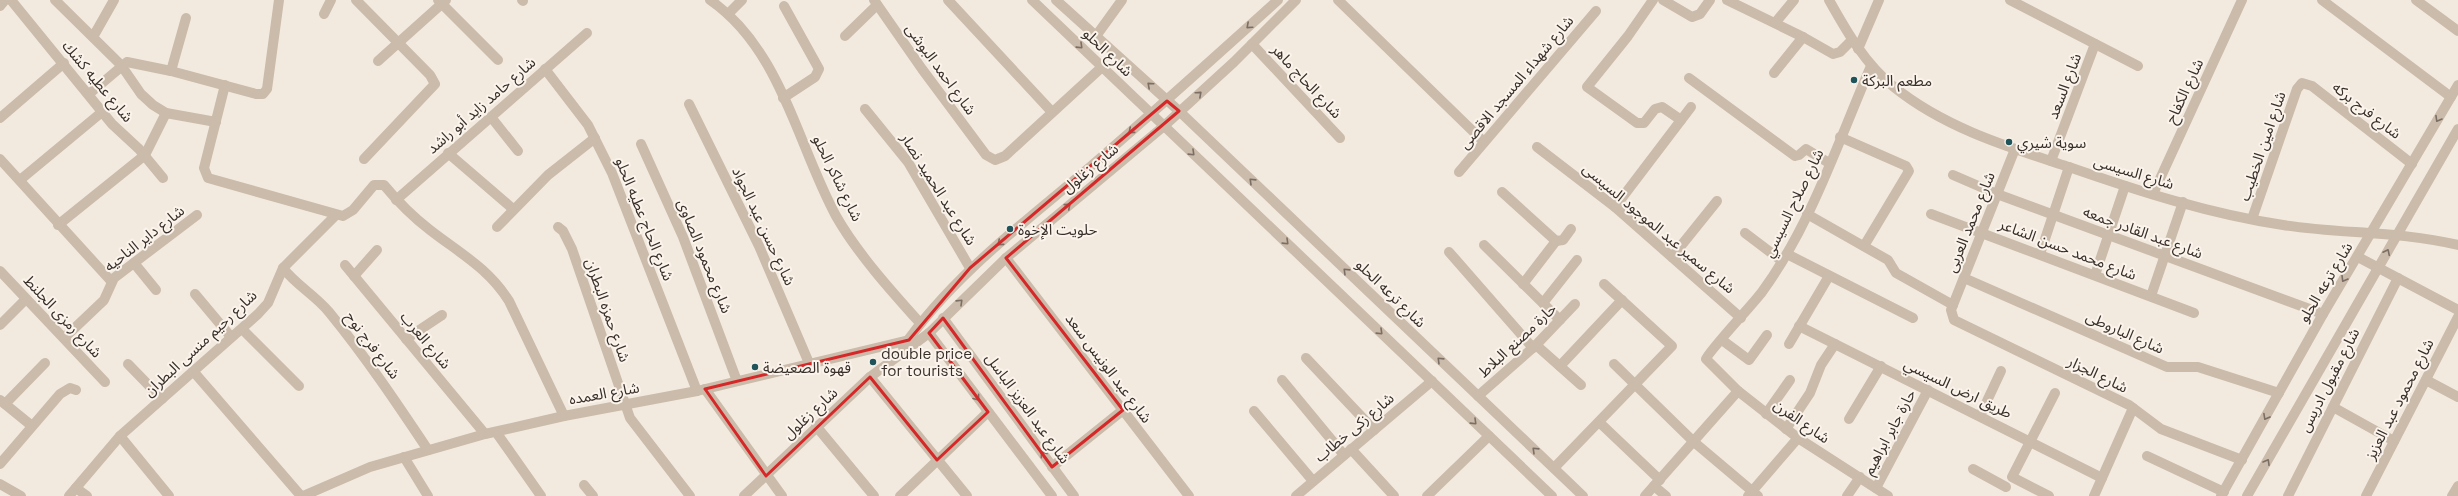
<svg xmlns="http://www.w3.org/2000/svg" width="2458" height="496" font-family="'Space Grotesk','Noto Sans Arabic',sans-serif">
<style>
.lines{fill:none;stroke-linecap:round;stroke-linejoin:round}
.minor{stroke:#cbbbaa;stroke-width:10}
.tertiary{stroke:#cbbbaa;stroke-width:10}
.oneway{stroke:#7b6e64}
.marked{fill:none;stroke:#d62828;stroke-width:3;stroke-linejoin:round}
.poi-dot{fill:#1f545b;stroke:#faf4ec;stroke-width:1.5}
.labels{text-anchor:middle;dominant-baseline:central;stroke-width:4;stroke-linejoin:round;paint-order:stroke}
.street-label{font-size:15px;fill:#392f2a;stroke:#faf4ec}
.poi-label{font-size:15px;fill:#392f2a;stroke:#faf4ec;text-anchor:start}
</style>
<rect width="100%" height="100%" fill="#f3eadf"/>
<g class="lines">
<g class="minor">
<polyline points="11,0 112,124 139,149 163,178"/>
<polyline points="55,0 121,65 141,94 153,105 166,113 216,122"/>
<polyline points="356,0 430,75 435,84 364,159"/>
<polyline points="438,0 498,60"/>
<polyline points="522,0 523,1"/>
<path d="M710,0c71,49 87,144 126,216 21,37 56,76 84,107"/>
<polyline points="874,0 922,69 986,155 995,160 1005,156 1102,67"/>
<polyline points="948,0 1052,112"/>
<polyline points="1338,0 1484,142"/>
<polyline points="1653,0 1628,36 1587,87 1637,123 1644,123 1655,109 1662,107 1681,120"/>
<polyline points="1663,0 1692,17 1700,14 1710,0"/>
<polyline points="1727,0 1803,37 1833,54 1840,52 1852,40"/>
<path d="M1829,0c18,32 36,64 65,87 51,41 114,60 175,80 69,24 141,47 214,58 58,9 117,6 175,20"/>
<polyline points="2010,0 2138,66"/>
<polyline points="2322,0 2451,97"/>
<polyline points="2416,0 2458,31"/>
<polyline points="0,6 5,0"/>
<polyline points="324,14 331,0"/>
<polyline points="728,14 742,0"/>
<polyline points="1775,23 1794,0"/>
<polyline points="845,36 877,5"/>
<polyline points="1096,36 1122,0"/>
<polyline points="93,37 114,0"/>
<polyline points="1252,44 1340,138"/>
<polyline points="1858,49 1879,0"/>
<polyline points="378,61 446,0"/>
<path d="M1871,66c-33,76 -60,159 -109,226 -8,11 -54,60 -56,67l32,32 60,47 90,58"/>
<polyline points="545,69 588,125 612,173 697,391"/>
<polyline points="171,71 186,18"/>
<polyline points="1774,73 1803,37"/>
<polyline points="1689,78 1795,156 1799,155 1806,149 1829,163"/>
<path d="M225,85l-21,83 4,10 135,38 10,-6 21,-25h10c14,17 29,32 46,45 31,24 58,38 79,71l55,115"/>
<polyline points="89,94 127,62 171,71 256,94 263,94 267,89 279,0"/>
<polyline points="783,98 815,77 819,69 784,6"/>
<polyline points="689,104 759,246 809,363"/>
<polyline points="865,109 908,162 970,268"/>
<polyline points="491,117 518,151"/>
<polyline points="0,118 64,63"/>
<polyline points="1840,137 1906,166 1909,171 1864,246"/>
<polyline points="641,144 683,237 737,381"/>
<polyline points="1537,147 1615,207 1741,318"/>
<polyline points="2015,149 1951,310 1954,320 2129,405 2161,429 2242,460"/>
<polyline points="448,153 513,209"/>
<polyline points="0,159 111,281"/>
<polyline points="2051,161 2095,44"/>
<polyline points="1459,172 1596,11"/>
<polyline points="1953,175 1997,194 2323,314"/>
<polyline points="20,180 102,112"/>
<polyline points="1502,192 1556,241 1523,284"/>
<polyline points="2153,194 2242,0"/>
<polyline points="396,200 587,33"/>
<polyline points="1615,207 1691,107"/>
<polyline points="1807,214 1888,260 1896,273 1953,305"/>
<polyline points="1931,214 2194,313"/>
<polyline points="2252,219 2297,89 2302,83 2312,86 2412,164"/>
<polyline points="58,225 145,155 166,113"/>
<polyline points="497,227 548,175 595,138"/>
<polyline points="558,227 563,231 572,249 630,418 690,496"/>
<polyline points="1745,233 1782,261"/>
<polyline points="1556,241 1563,240 1571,229"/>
<polyline points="1484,245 1560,320"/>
<polyline points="1449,252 1533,348"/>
<polyline points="1787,254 1913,318"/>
<polyline points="2040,254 2069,167"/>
<polyline points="1672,257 1717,201"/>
<polyline points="2358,257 2458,310"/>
<polyline points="1006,258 1189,496"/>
<polyline points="134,263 156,290"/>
<polyline points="345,265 485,434"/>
<path d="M283,268c13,17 32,27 46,44 36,44 67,90 99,138"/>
<polyline points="0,271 105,382"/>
<polyline points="2095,275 2125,186"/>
<polyline points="354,276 377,250"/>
<polyline points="1964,278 2167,367 2198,367 2279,393"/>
<polyline points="195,294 231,337"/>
<polyline points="2151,296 2183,202"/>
<polyline points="1543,303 1577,260"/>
<polyline points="943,318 1074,496"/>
<polyline points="0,325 26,299"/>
<polyline points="1799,326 2102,478"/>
<polyline points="242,329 299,386"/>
<polyline points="929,333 1052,496"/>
<polyline points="64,338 104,300 114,278 197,215"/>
<polyline points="406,339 442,315"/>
<polyline points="1722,340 1749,360 1767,335"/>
<polyline points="1789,344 1829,276"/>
<polyline points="1536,345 1581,385"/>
<polyline points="1306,358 1374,430"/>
<polyline points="128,364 162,399"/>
<polyline points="1614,364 1694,442 1758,496"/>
<polyline points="1560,366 1622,300"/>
<polyline points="193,371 301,496"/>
<polyline points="870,377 967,496"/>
<polyline points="1282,380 1344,455"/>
<polyline points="2426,380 2458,397"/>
<polyline points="705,389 782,496"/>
<polyline points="1478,396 1536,345 1575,304"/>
<polyline points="0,400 32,426"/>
<polyline points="5,404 45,363"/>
<polyline points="2333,407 2394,441"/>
<polyline points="1254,411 1313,481"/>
<polyline points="1766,414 1790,380"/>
<polyline points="1980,416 2001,371"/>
<polyline points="1849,419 1881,366"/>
<polyline points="1599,422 1660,480"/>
<polyline points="816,426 874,496"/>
<polyline points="1786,429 1810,393 1821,365 1835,344"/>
<polyline points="496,432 541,496"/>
<polyline points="120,436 169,496"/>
<polyline points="1351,449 1394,496"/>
<polyline points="2147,456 2224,492"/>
<polyline points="404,457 428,496"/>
<polyline points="0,464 60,394 70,388 76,390"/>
<polyline points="1052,467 1123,410"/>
<polyline points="1554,468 1672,346 1604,284"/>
<polyline points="1973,469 2006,487"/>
<polyline points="0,484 21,496"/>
<polyline points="584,485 593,496"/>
<polyline points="1654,486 1666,496"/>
<polyline points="76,488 87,496"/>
<polyline points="1876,488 1928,390"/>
<polyline points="69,496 120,436 258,314 268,303 283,268 336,215"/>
<polyline points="303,496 370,467 485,434 564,416 697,391 909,340 913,342"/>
<polyline points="900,496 988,412"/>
<polyline points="1296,496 1432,381"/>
<polyline points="1427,496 1489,436"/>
<polyline points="1645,496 1738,391"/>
<polyline points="1748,496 1798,438"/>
<polyline points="1847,496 1860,477"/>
<polyline points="2049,496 2012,477 2055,393"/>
<polyline points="2094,496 2133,408"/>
<polyline points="2288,496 2398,278"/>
<polyline points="2366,496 2458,317"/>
<polyline points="2452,496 2458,486"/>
</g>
<g class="tertiary">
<polyline points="1032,0 1552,496"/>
<polyline points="1056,0 1179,111 1583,496"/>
<path d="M903,347c50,-72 121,-124 187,-180 64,-55 126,-111 188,-167"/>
<polyline points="744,496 870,377 929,333 1006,258 1164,126 1234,62 1296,0"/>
<polyline points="2221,496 2323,314 2458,85"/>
<polyline points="2247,496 2458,129"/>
</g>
</g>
<defs><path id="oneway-chevron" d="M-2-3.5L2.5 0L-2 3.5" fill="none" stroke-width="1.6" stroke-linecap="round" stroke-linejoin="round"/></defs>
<g class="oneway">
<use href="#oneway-chevron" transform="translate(1249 26) rotate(138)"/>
<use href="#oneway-chevron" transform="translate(1080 46) rotate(44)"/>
<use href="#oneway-chevron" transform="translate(1150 85) rotate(-138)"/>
<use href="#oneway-chevron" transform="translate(1199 94) rotate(-42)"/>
<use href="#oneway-chevron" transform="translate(2438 119) rotate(120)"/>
<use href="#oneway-chevron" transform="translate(1131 131) rotate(140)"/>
<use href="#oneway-chevron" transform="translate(1192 153) rotate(44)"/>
<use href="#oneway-chevron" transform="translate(1252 181) rotate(-136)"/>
<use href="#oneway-chevron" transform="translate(1068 206) rotate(-40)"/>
<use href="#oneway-chevron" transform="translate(1286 242) rotate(44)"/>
<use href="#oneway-chevron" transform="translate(1000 243) rotate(140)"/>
<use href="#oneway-chevron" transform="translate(2387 252) rotate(-64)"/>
<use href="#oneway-chevron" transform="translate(1346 271) rotate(-136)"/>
<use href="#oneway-chevron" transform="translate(2344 279) rotate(121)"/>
<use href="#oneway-chevron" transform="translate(960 302) rotate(-44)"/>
<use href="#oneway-chevron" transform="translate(1380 332) rotate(44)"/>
<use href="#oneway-chevron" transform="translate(1440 360) rotate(-136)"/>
<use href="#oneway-chevron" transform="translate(977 398) rotate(53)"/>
<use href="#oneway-chevron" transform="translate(2266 417) rotate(119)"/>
<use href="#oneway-chevron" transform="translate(1474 422) rotate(44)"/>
<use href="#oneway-chevron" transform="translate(1535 450) rotate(-136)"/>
<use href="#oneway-chevron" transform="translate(1043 454) rotate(-126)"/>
<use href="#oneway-chevron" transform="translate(2267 462) rotate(-60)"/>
</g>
<path class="marked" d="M1167,101l12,10 -173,147 117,152 -71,57 -109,-149 -14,15 59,79 -51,48 -67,-83 -104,99 -61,-87 204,-49 61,-72z"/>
<g class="poi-dot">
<circle cx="1854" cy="80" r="4"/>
<circle cx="2009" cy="142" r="4"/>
<circle cx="1010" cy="229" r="4"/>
<circle cx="873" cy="362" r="4"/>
<circle cx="755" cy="367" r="4"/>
</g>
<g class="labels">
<g class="street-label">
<text transform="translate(1108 52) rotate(44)">شارع الحلو</text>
<text transform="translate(941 69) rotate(54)">شارع احمد البوشى</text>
<text transform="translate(98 81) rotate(50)">شارع عطيه كشك</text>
<text transform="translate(1307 81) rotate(47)">شارع الحاج ماهر</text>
<text transform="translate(1516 82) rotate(-50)">شارع شهداء المسجد الاقصى</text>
<text transform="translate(2064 86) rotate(-69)">شارع السعد</text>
<text transform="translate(2184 91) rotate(-65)">شارع الكفاح</text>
<text transform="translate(481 105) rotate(-41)">شارع حامد زايد أبو راشد</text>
<text transform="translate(2367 110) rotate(38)">شارع فرج بركه</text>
<text transform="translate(2262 146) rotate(-71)">شارع امين الخطيب</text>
<text transform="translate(1090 168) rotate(-40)">شارع زغلول</text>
<text transform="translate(2134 172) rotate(17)">شارع السيسى</text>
<text transform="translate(838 178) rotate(64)">شارع شاكر الحلو</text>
<text transform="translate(939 189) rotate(58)">شارع عبد الحميد نصار</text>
<text transform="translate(1793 203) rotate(-64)">شارع صلاح السيسي</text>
<text transform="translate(645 219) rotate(68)">شارع الحاج عطيه الحلو</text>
<text transform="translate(1970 222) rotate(-68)">شارع محمد العربى</text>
<text transform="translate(764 226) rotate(65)">شارع حسن عبد الجواد</text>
<text transform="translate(1659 228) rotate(40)">شارع سمير عبد الموجود السيسى</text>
<text transform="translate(2143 232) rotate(20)">شارع عبد القادر جمعه</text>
<text transform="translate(144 238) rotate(-38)">شارع داير الناحيه</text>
<text transform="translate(2068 249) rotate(21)">شارع محمد حسن الشاعر</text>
<text transform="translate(705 256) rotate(68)">شارع محمود الصاوى</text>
<text transform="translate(2325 282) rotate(-59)">شارع ترعه الحلو</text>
<text transform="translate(1391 293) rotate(44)">شارع ترعه الحلو</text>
<text transform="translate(608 310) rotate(71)">شارع حمزه البطران</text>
<text transform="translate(63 316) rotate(47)">شارع رمزى الجلنط</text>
<text transform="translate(2125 332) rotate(24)">شارع الباروطى</text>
<text transform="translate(426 340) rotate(50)">شارع العرب</text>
<text transform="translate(1517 340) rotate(-43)">حارة مصنع البلاط</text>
<text transform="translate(200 343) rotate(-43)">شارع رحيم منسى البطران</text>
<text transform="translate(373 345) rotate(53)">شارع فرج نوح</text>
<text transform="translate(1109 368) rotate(53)">شارع عبد الونيس سعد</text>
<text transform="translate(2098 374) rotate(26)">شارع الجزار</text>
<text transform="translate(2329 380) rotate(-63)">شارع مقبول ادريس</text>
<text transform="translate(1958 388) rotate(26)">طريق ارض السيسي</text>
<text transform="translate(604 393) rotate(-10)">شارع العمده</text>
<text transform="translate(2399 399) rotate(-63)">شارع محمود عبد العزيز</text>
<text transform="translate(1028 408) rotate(54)">شارع عبد العزيز الباسل</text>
<text transform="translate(810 413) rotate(-43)">شارع زغلول</text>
<text transform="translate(1802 421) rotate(35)">شارع الفرن</text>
<text transform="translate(1354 427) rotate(-40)">شارع زكى خطاب</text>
<text transform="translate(1889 432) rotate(-62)">حارة جابر ابراهيم</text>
</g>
<g class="poi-label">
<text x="1862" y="80">مطعم البركة</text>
<text x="2017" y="142">سوية شيري</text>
<text x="1018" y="229">حلويت الإخوة</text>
<text x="881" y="353">double price<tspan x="881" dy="17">for tourists</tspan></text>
<text x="763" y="367">قهوة الصعيضة</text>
</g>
</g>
</svg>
